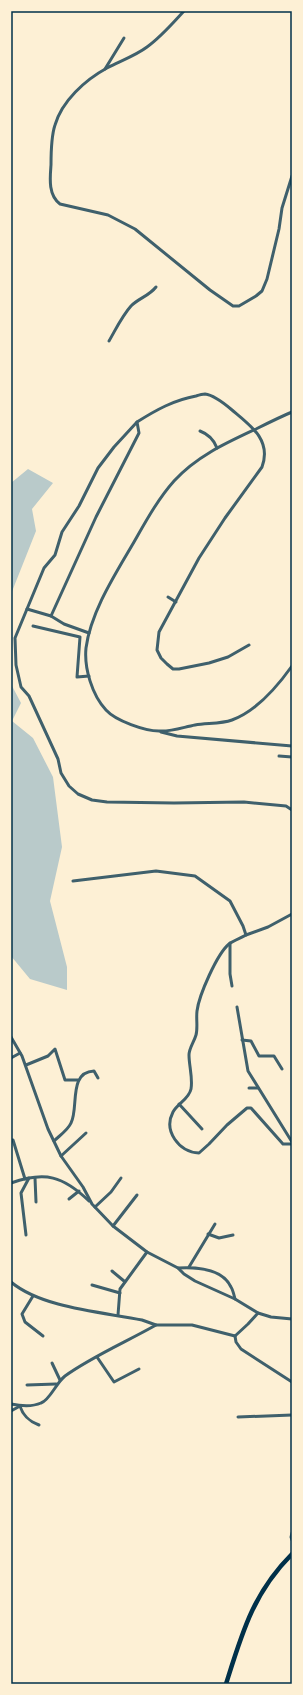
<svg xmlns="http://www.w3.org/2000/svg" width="303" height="1695" font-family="Cabin,sans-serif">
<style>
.green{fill:#b9caca}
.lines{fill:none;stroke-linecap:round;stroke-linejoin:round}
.minor{stroke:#3f606c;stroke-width:3}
.secondary{stroke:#003049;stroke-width:4.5}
.neatline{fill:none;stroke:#003049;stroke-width:1.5}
</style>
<rect width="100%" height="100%" fill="#fdf0d5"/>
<g class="green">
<polygon points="28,469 53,483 32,509 36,531 11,594 11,483"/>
<polygon points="11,684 21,703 12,721 33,738 53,777 62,847 50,901 67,967 67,990 30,979 11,956"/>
</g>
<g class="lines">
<g class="minor">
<path d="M184,11c-12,13 -23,26 -37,36 -12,9 -27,14 -40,21 -22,12 -45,33 -52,57 -4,12 -4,27 -4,40 -1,13 -3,30 9,39l48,11 27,14 75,61 23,16h6l17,-10 6,-5 5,-12 12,-50 3,-21 10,-32"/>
<polyline points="105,69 124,38"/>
<path d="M109,341c7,-12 13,-25 22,-35 8,-8 18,-10 25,-19"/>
<path d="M292,412c-12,5 -24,11 -36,17 -30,14 -59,27 -82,52 -16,18 -28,40 -40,61 -18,31 -43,69 -48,106 -2,20 6,47 20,62 10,11 39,21 53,21 12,1 25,-4 36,-6 12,-2 26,-1 37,-5 25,-9 45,-33 60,-54"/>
<path d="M200,431c8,3 14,9 17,17"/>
<polyline points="168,597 176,602"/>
<polyline points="27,609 15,638 16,665 21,687 29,696 58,759 61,773 69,786 78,794 92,800 107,802 174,803 244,802 286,806 292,810"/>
<polyline points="51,616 27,609 44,568 55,555 62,532 79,506 98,468 114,447 137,422"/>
<polyline points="33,626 80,637 77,677 89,676"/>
<path d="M89,633l-25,-9 -13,-8 45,-99 43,-84 -2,-11c19,-12 37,-22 59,-26 3,-1 7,-2 9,-2 9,1 20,10 27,16 18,15 40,30 30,57l-37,51 -26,40 -40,74 -2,18 4,8 6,6 6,5h6l30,-6 19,-6 21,-12"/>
<polyline points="161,732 177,736 292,746"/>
<polyline points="279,756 292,757"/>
<polyline points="73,881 156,871 195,876 230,901 243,926 246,935 268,927 292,914"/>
<path d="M246,935c-5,3 -12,5 -17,9 -12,10 -30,51 -32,67 -1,8 1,17 -1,24 -2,7 -7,13 -7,20 0,11 4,23 2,34 -2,10 -13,14 -18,23 -10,19 6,40 26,41l10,-9 18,-19 20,-17h4l32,36h9"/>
<polyline points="230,943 230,974 232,986"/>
<polyline points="237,1007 248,1071 292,1142"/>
<polyline points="11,1037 22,1056 48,1129 61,1156 83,1187 92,1204 113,1226 147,1252 178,1268 184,1274 195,1281 235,1299 258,1313 271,1317 292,1319"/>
<polyline points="242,1040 251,1041 259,1056 274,1056 282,1069"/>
<polyline points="11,1058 20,1053"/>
<polyline points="26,1065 48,1056 55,1049 65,1080 78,1080"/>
<polyline points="249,1088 258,1088"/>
<polyline points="179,1104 202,1129"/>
<polyline points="11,1140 13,1140 25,1179"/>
<path d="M54,1141c5,-5 14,-11 17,-18 8,-15 -3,-51 23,-52l4,7"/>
<polyline points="61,1156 86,1133"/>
<polyline points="35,1178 36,1202"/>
<path d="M11,1183c34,-12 52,-7 78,18"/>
<polyline points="69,1199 79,1191"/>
<polyline points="95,1207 111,1192 121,1178"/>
<polyline points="113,1226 137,1195"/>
<polyline points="208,1234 219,1238 233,1235"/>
<polyline points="26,1235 21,1193 29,1178"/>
<polyline points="189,1267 215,1224"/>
<path d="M178,1268c18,-1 44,0 53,19 2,3 3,8 4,12"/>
<polyline points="112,1271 124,1281"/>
<path d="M11,1282c31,26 91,30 131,38l14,5h36l43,11"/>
<polyline points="92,1285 120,1293"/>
<polyline points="33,1296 22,1314 25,1322 43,1336"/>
<polyline points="118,1315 120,1289 147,1252"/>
<polyline points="235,1336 236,1342 241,1349 292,1382"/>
<polyline points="235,1336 248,1324 258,1313"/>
<polyline points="97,1357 114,1382 139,1369"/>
<polyline points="52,1363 60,1380"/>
<polyline points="27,1385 56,1384"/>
<path d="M11,1404c10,2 21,3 30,-1 9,-3 15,-20 24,-27 26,-19 63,-35 91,-51"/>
<path d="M20,1406c3,10 9,15 19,19"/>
<polyline points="11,1411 20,1406"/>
<polyline points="238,1417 292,1415"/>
<polyline points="292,1533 291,1537 292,1540"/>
</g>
<path class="secondary" d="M226,1684c16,-51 27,-91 66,-130"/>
</g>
<rect width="303" height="1695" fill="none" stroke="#fdf0d5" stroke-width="24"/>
<rect x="12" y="12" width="279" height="1671" class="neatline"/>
</svg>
